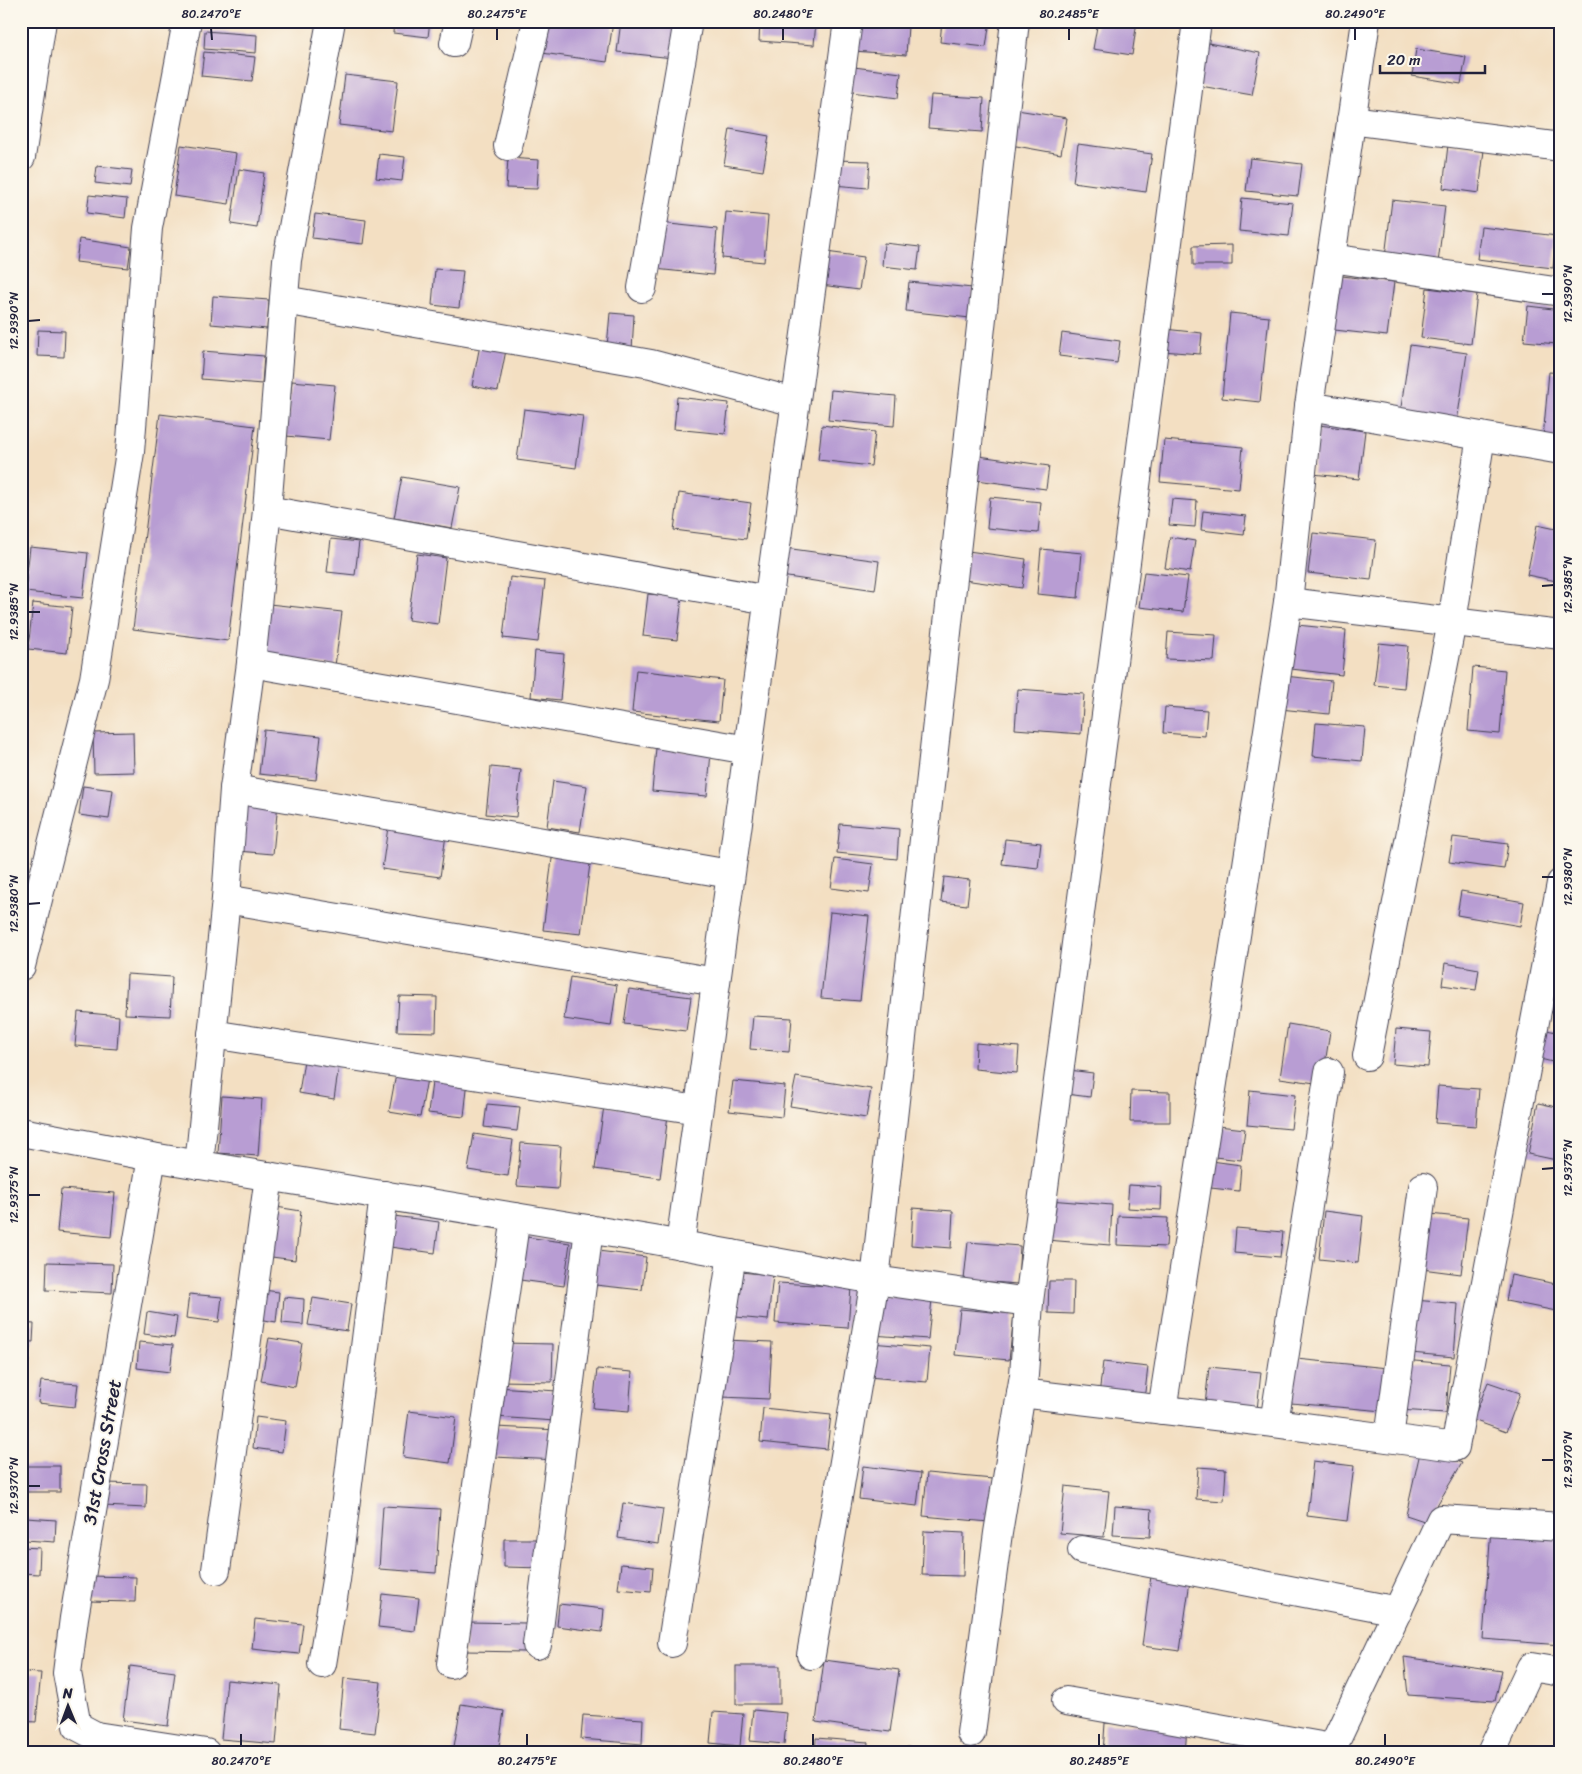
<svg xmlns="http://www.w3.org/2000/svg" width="1582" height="1774" font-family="Sriracha,sans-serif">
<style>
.building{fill:#b89dd3}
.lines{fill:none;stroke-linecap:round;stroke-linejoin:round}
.street-casing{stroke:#413e4f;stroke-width:30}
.street{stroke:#fff;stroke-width:28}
.ticks{fill:none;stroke:#22223b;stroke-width:2}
.labels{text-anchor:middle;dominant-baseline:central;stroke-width:4;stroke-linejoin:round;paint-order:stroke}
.street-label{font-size:19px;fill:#22223b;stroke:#fbf7ec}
.neatline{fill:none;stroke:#22223b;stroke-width:2}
.ticks-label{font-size:12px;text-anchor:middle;fill:#22223b}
</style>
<rect width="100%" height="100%" fill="#fbf7ec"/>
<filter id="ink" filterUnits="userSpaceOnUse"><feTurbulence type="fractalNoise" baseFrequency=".02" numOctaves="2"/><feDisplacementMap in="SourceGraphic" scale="10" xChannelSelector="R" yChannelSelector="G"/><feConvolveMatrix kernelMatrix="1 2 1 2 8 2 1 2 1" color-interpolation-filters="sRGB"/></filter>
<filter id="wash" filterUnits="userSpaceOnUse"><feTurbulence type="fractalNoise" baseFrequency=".0096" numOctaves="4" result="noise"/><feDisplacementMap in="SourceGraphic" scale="20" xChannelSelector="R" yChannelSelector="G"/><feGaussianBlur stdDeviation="1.12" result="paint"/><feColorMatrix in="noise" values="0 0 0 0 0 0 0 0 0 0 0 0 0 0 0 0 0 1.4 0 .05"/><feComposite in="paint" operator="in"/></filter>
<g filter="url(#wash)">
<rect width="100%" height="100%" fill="#f3dfc2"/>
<g id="blocks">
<g class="building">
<polygon points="394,21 430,21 428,37 393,33"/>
<polygon points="546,21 613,22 607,62 542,53"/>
<polygon points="621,21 677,21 673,58 617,52"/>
<polygon points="760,21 816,21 814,45 759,41"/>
<polygon points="942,21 990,21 986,47 940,42"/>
<polygon points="1098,21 1137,21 1132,55 1093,49"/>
<polygon points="1206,21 1249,21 1248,27 1206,23"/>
<polygon points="856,23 908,26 906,55 854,51"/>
<polygon points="205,31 257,35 256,53 204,49"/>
<polygon points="1203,42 1260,53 1252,95 1195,85"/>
<polygon points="1416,49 1466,57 1461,84 1412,76"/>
<polygon points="204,52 255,57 252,81 201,76"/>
<polygon points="846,66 901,73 898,98 843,91"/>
<polygon points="345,75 398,81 392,131 339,125"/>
<polygon points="931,95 984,98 982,132 928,128"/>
<polygon points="1011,109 1067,118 1061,154 1005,144"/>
<polygon points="730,129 769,136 763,171 724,165"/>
<polygon points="1078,144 1152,154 1146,192 1073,182"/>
<polygon points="181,145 236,153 229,204 174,196"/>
<polygon points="1448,145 1484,150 1479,193 1443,188"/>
<polygon points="379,154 405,157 402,181 376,178"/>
<polygon points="508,158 539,160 537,189 506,188"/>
<polygon points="1250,158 1302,164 1298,196 1246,191"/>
<polygon points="834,160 870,161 868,188 833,185"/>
<polygon points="97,166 132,170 130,187 95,183"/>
<polygon points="239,169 264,173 257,228 231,224"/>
<polygon points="89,195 127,199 125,218 87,213"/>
<polygon points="1242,198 1293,203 1289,236 1239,231"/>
<polygon points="1392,200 1445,206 1438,263 1385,257"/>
<polygon points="726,212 768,216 764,262 722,258"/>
<polygon points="315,214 366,220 363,244 312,238"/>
<polygon points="660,223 717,229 713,275 655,269"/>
<polygon points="1481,227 1557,236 1553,268 1477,259"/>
<polygon points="79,239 131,247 128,268 76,262"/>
<polygon points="884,243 920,247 917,270 882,266"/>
<polygon points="1232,245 1232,265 1193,265 1193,246"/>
<polygon points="826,252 864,257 859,290 821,285"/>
<polygon points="435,269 463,271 459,308 432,305"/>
<polygon points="1333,275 1394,282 1387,336 1326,329"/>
<polygon points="909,282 973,288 970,318 906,311"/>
<polygon points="1427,288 1477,294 1471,344 1421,338"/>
<polygon points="213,296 269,300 267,329 211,324"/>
<polygon points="1528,306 1561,310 1557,344 1524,341"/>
<polygon points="610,313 634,315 632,350 607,347"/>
<polygon points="1230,313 1269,317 1260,402 1222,398"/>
<polygon points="1164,329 1202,333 1200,354 1162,351"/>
<polygon points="38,330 65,331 64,357 37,356"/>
<polygon points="1062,333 1120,341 1117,363 1059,356"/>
<polygon points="480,345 506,350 498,391 472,386"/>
<polygon points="1410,345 1467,353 1457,422 1400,414"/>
<polygon points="203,351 264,356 262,384 201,379"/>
<polygon points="1549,372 1561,373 1561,440 1543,438"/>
<polygon points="292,381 335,385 329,440 286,436"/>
<polygon points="831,390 896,396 894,426 828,420"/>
<polygon points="677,397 729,403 725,434 674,429"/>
<polygon points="524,409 583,416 576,468 517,460"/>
<polygon points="160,414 255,426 228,641 133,629"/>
<polygon points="822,425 875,432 871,466 818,460"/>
<polygon points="1319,425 1365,431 1359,479 1313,474"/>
<polygon points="1164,440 1243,447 1239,489 1160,482"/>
<polygon points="979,456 1049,466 1046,489 976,480"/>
<polygon points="402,477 460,487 452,528 394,518"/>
<polygon points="679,493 751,503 746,539 674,530"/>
<polygon points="990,497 1041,502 1038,533 987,528"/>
<polygon points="1172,499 1197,501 1195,527 1169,525"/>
<polygon points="1203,511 1246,516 1244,535 1201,530"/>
<polygon points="1537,525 1561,530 1561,582 1527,575"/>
<polygon points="1313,533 1376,540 1371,580 1308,573"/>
<polygon points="1170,537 1195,541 1190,572 1165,568"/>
<polygon points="331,539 359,542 355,575 327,572"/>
<polygon points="30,547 88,553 83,598 25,592"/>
<polygon points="785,548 879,561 875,590 781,576"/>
<polygon points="1041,549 1082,553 1078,598 1037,594"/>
<polygon points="968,551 1026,559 1022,588 964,580"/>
<polygon points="417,554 446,558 438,624 408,620"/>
<polygon points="1144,572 1188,577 1183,612 1139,607"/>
<polygon points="510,577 545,581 538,642 503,638"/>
<polygon points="648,594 682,597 677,640 643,636"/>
<polygon points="33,603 72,607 67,653 28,649"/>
<polygon points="260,603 342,612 335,666 253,656"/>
<polygon points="1287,624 1346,630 1342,675 1283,668"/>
<polygon points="1168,632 1216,635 1214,661 1166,659"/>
<polygon points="1379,643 1408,646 1404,688 1374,685"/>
<polygon points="535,651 564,654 560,700 531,697"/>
<polygon points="1473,667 1505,670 1500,734 1468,731"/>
<polygon points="636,670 723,680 719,721 632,712"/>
<polygon points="1284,676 1332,681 1329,714 1280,709"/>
<polygon points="1018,689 1084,694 1081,734 1015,729"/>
<polygon points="1165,707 1207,710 1205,736 1163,733"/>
<polygon points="1316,723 1365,727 1362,761 1313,756"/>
<polygon points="264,730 321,736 316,780 259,774"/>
<polygon points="133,732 134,772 94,773 93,733"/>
<polygon points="656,748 711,753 707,796 652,791"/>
<polygon points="491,767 521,770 516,817 486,814"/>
<polygon points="553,781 587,786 580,832 547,827"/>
<polygon points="83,786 113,790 109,819 79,815"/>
<polygon points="243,800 278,803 273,854 238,851"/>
<polygon points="389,820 447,828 440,877 382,869"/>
<polygon points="840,824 899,829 897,859 837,853"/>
<polygon points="1453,837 1508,844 1504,869 1449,862"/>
<polygon points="1005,839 1041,843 1038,868 1002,864"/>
<polygon points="553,851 591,856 581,934 543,930"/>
<polygon points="835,859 873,864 869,893 831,888"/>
<polygon points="944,877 970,880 967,905 941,902"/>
<polygon points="1461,891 1524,902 1520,926 1457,915"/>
<polygon points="830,912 869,916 860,1001 821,998"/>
<polygon points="1445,963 1479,969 1476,990 1442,985"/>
<polygon points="127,974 172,977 170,1016 125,1014"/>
<polygon points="570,977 617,985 611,1026 564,1019"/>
<polygon points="629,989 691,997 686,1031 624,1024"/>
<polygon points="399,996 437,997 436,1032 397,1031"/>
<polygon points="78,1012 119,1016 117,1049 75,1046"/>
<polygon points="753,1016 792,1018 789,1052 750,1049"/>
<polygon points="1288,1024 1330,1031 1322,1084 1280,1078"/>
<polygon points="1396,1029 1431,1032 1428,1067 1393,1064"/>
<polygon points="1542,1029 1561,1033 1561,1064 1536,1058"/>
<polygon points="976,1043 1019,1047 1017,1073 975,1069"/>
<polygon points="304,1060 339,1065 334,1099 299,1093"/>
<polygon points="398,1063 429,1068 420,1117 389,1112"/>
<polygon points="1069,1070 1093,1073 1090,1097 1066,1094"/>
<polygon points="433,1075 468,1079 464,1117 428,1113"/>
<polygon points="796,1077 871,1089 866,1118 790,1106"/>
<polygon points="733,1081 785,1086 782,1117 729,1111"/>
<polygon points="1438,1086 1479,1089 1476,1126 1435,1123"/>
<polygon points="1250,1090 1295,1095 1291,1129 1247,1125"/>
<polygon points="1131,1091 1170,1092 1170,1122 1130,1122"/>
<polygon points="222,1096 262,1099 258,1156 218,1153"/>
<polygon points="1538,1103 1561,1108 1561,1161 1528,1154"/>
<polygon points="487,1104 520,1107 517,1131 484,1127"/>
<polygon points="604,1106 668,1115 660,1178 595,1169"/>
<polygon points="1209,1125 1245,1129 1241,1160 1206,1156"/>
<polygon points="474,1134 513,1140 508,1176 468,1170"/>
<polygon points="521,1143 561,1146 558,1189 517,1186"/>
<polygon points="1204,1160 1241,1165 1239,1191 1201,1187"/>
<polygon points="1129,1185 1162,1187 1161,1210 1127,1208"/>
<polygon points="61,1189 115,1193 111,1237 57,1232"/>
<polygon points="1049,1200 1112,1205 1110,1245 1046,1240"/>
<polygon points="270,1206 301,1211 295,1260 264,1256"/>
<polygon points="913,1208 953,1211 951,1248 911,1245"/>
<polygon points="1324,1211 1363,1216 1358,1263 1319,1259"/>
<polygon points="1420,1213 1468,1218 1461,1274 1414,1268"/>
<polygon points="394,1216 439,1222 435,1253 390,1247"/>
<polygon points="1118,1216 1168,1218 1166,1247 1117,1245"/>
<polygon points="1236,1228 1283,1232 1280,1257 1234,1253"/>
<polygon points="519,1236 570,1243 564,1286 513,1279"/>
<polygon points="968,1242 1020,1246 1018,1284 964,1280"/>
<polygon points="590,1250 646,1257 642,1290 586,1284"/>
<polygon points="47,1262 113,1264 112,1293 46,1290"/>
<polygon points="740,1272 773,1275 768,1320 736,1317"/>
<polygon points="1511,1275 1561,1285 1561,1312 1506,1301"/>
<polygon points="1049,1281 1074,1281 1073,1314 1048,1313"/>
<polygon points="778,1283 851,1287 848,1328 775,1323"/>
<polygon points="263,1290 279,1292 276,1322 259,1319"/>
<polygon points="189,1294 222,1297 219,1322 186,1318"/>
<polygon points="876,1295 932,1299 928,1339 872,1335"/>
<polygon points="284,1297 304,1299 303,1325 282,1323"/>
<polygon points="313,1298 351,1304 347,1331 308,1325"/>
<polygon points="1415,1300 1458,1304 1454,1357 1411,1353"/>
<polygon points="960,1309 1014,1314 1009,1360 955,1355"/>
<polygon points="147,1312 177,1317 174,1338 144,1334"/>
<polygon points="21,1323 34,1324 33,1342 21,1341"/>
<polygon points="269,1338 302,1343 295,1387 261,1381"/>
<polygon points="725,1340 772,1342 769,1399 722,1397"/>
<polygon points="139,1342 173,1345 170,1372 137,1368"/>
<polygon points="501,1343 553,1344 552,1382 500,1381"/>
<polygon points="871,1343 930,1348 927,1382 868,1377"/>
<polygon points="21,1346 30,1347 28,1369 21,1369"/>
<polygon points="1296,1359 1388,1368 1384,1411 1291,1403"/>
<polygon points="1403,1360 1450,1364 1446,1413 1399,1410"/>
<polygon points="1103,1362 1148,1367 1144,1400 1099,1395"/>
<polygon points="1209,1367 1261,1372 1257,1410 1205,1405"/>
<polygon points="597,1369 632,1372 629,1411 593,1408"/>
<polygon points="41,1381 78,1384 75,1407 38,1403"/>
<polygon points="1488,1382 1520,1393 1506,1432 1473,1420"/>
<polygon points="497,1387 557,1391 555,1421 495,1417"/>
<polygon points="763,1408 831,1415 827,1449 760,1442"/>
<polygon points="409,1411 456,1417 450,1463 403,1457"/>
<polygon points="256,1417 286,1421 282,1452 253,1448"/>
<polygon points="495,1427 559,1430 558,1460 494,1457"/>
<polygon points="1421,1448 1462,1463 1427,1522 1406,1515"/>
<polygon points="1313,1461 1354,1466 1347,1521 1307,1516"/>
<rect x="21" y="1466" width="39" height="26"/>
<polygon points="863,1466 921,1473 917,1506 859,1499"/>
<polygon points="1198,1467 1226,1469 1224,1501 1196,1499"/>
<polygon points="927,1473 993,1479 989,1522 923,1516"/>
<polygon points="104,1483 147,1484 146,1508 103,1506"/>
<polygon points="1065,1486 1109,1491 1104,1537 1060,1533"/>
<polygon points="623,1503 663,1509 658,1544 618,1538"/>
<polygon points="383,1506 440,1509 436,1573 379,1569"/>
<polygon points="1115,1506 1152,1509 1150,1537 1113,1535"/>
<polygon points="26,1518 56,1520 55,1542 25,1540"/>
<polygon points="1491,1528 1561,1533 1561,1645 1483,1639"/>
<polygon points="924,1531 964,1533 963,1576 922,1575"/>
<polygon points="504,1539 544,1539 544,1568 504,1567"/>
<polygon points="21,1547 40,1548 39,1574 21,1573"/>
<polygon points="621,1564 653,1567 651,1592 618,1589"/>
<polygon points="87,1576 136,1577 135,1602 87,1601"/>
<polygon points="1151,1576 1190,1581 1180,1651 1142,1646"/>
<polygon points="382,1594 419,1598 415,1631 378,1627"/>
<polygon points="559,1604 604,1609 602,1632 557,1626"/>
<polygon points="255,1619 303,1624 299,1654 252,1649"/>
<polygon points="466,1622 526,1623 526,1652 465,1651"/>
<polygon points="1404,1657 1502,1671 1495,1701 1408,1695"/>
<polygon points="824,1660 899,1670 890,1732 816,1722"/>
<polygon points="130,1666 175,1672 168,1726 123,1720"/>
<rect x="736" y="1666" width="44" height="38"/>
<polygon points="21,1672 41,1673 36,1722 21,1721"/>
<polygon points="344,1678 381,1682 375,1733 339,1729"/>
<polygon points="227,1680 281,1685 276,1744 221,1739"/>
<polygon points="461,1704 504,1711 498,1753 453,1753"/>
<polygon points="753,1710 787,1713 784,1744 750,1741"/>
<polygon points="713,1712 743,1714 740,1746 710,1743"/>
<polygon points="583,1715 643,1719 642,1744 581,1739"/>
<polygon points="1105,1723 1187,1728 1185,1753 1103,1753"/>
<polygon points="816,1738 868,1742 867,1753 815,1753"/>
<polygon points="907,1747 942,1752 942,1753 906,1753"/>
</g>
</g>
</g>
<g filter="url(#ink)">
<use href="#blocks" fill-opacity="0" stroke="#413e4f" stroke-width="1"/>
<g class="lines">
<g class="street-casing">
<g id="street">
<polyline points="454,43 459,21"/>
<polyline points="1351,120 1561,147"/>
<polyline points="508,146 537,21"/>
<polyline points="21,157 42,21"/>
<polyline points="1331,258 1561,292"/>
<polyline points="642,288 688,21"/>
<polyline points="284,300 651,364 795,402"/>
<polyline points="1309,406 1561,450"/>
<polyline points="267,510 768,600"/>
<polyline points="1288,602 1561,635"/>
<polyline points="251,663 748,750"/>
<polyline points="234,789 730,874"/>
<polyline points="226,899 716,982"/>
<polyline points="21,966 94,679 130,452 148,228 187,21"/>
<polyline points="212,1034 698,1110"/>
<polyline points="1367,1056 1452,622 1481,436"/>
<polyline points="21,1132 152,1157 654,1240 875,1280 1029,1302"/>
<polyline points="152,1157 74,1618 67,1673 77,1726 96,1736 206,1753"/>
<polyline points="199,1165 226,899 234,789 251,663 267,510 287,260 331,21"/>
<polyline points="680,1245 848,21"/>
<polyline points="1021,1393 1274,1423 1455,1447 1561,883"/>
<polyline points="1162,1410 1288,602 1309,406 1366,21"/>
<polyline points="1274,1423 1329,1072"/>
<polyline points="1389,1438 1423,1187"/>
<polyline points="1082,1550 1398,1611"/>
<polyline points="216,1570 269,1176"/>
<polyline points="672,1643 732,1254"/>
<polyline points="537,1645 589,1229"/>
<polyline points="811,1655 875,1280 1015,21"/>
<polyline points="322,1664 336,1580 384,1195"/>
<polyline points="451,1664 516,1217"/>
<polyline points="1066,1701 1332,1748"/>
<polyline points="971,1733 998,1533 1024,1375 1029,1302 1197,21"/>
<polyline points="1330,1753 1441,1519 1561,1527"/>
<polyline points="1491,1753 1531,1667 1561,1672"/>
</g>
</g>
<use href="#street" class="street"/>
</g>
</g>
<path class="ticks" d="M211,28l1,12M497,28v12M783,28v12M1069,28v12M1355,28v12M1542,294h12M28,321l12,-1M1542,586l12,-1M28,612h12M1542,877h12M28,904l12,-1M1542,1169l12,-1M28,1195h12M1542,1460h12M28,1486h12M241,1734v12M527,1734v12M813,1734v12M1099,1734v12M1385,1734v12"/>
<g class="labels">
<g class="street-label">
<text transform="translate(102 1452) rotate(-80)">31st Cross Street</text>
</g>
</g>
<rect width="1582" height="1774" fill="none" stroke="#fbf7ec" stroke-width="55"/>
<g transform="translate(68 1706) rotate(359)" stroke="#fbf7ec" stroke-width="4" paint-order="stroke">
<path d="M0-4L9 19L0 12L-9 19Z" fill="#22223b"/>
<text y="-8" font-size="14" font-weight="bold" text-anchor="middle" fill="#22223b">N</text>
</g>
<path d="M1380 65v8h105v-8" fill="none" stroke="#22223b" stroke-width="2.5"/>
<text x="1387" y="65" font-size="15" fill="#22223b" stroke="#fbf7ec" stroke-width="4" paint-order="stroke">20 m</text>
<rect x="28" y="28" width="1526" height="1718" class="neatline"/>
<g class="ticks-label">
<text x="211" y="18">80.2470°E</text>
<text x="497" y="18">80.2475°E</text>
<text x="783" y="18">80.2480°E</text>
<text x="1069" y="18">80.2485°E</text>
<text x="1355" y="18">80.2490°E</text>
<text transform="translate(1568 294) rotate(-90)" y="4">12.9390°N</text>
<text transform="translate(14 321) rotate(-90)" y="4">12.9390°N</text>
<text transform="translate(1568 585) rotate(-90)" y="4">12.9385°N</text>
<text transform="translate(14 612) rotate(-90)" y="4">12.9385°N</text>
<text transform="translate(1568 877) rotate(-90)" y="4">12.9380°N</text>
<text transform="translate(14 904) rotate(-90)" y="4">12.9380°N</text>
<text transform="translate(1568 1168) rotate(-90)" y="4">12.9375°N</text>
<text transform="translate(14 1195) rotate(-90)" y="4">12.9375°N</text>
<text transform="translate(1568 1460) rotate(-90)" y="4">12.9370°N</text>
<text transform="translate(14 1486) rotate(-90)" y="4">12.9370°N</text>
<text x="241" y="1765">80.2470°E</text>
<text x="527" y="1765">80.2475°E</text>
<text x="813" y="1765">80.2480°E</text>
<text x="1099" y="1765">80.2485°E</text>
<text x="1385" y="1765">80.2490°E</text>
</g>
</svg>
